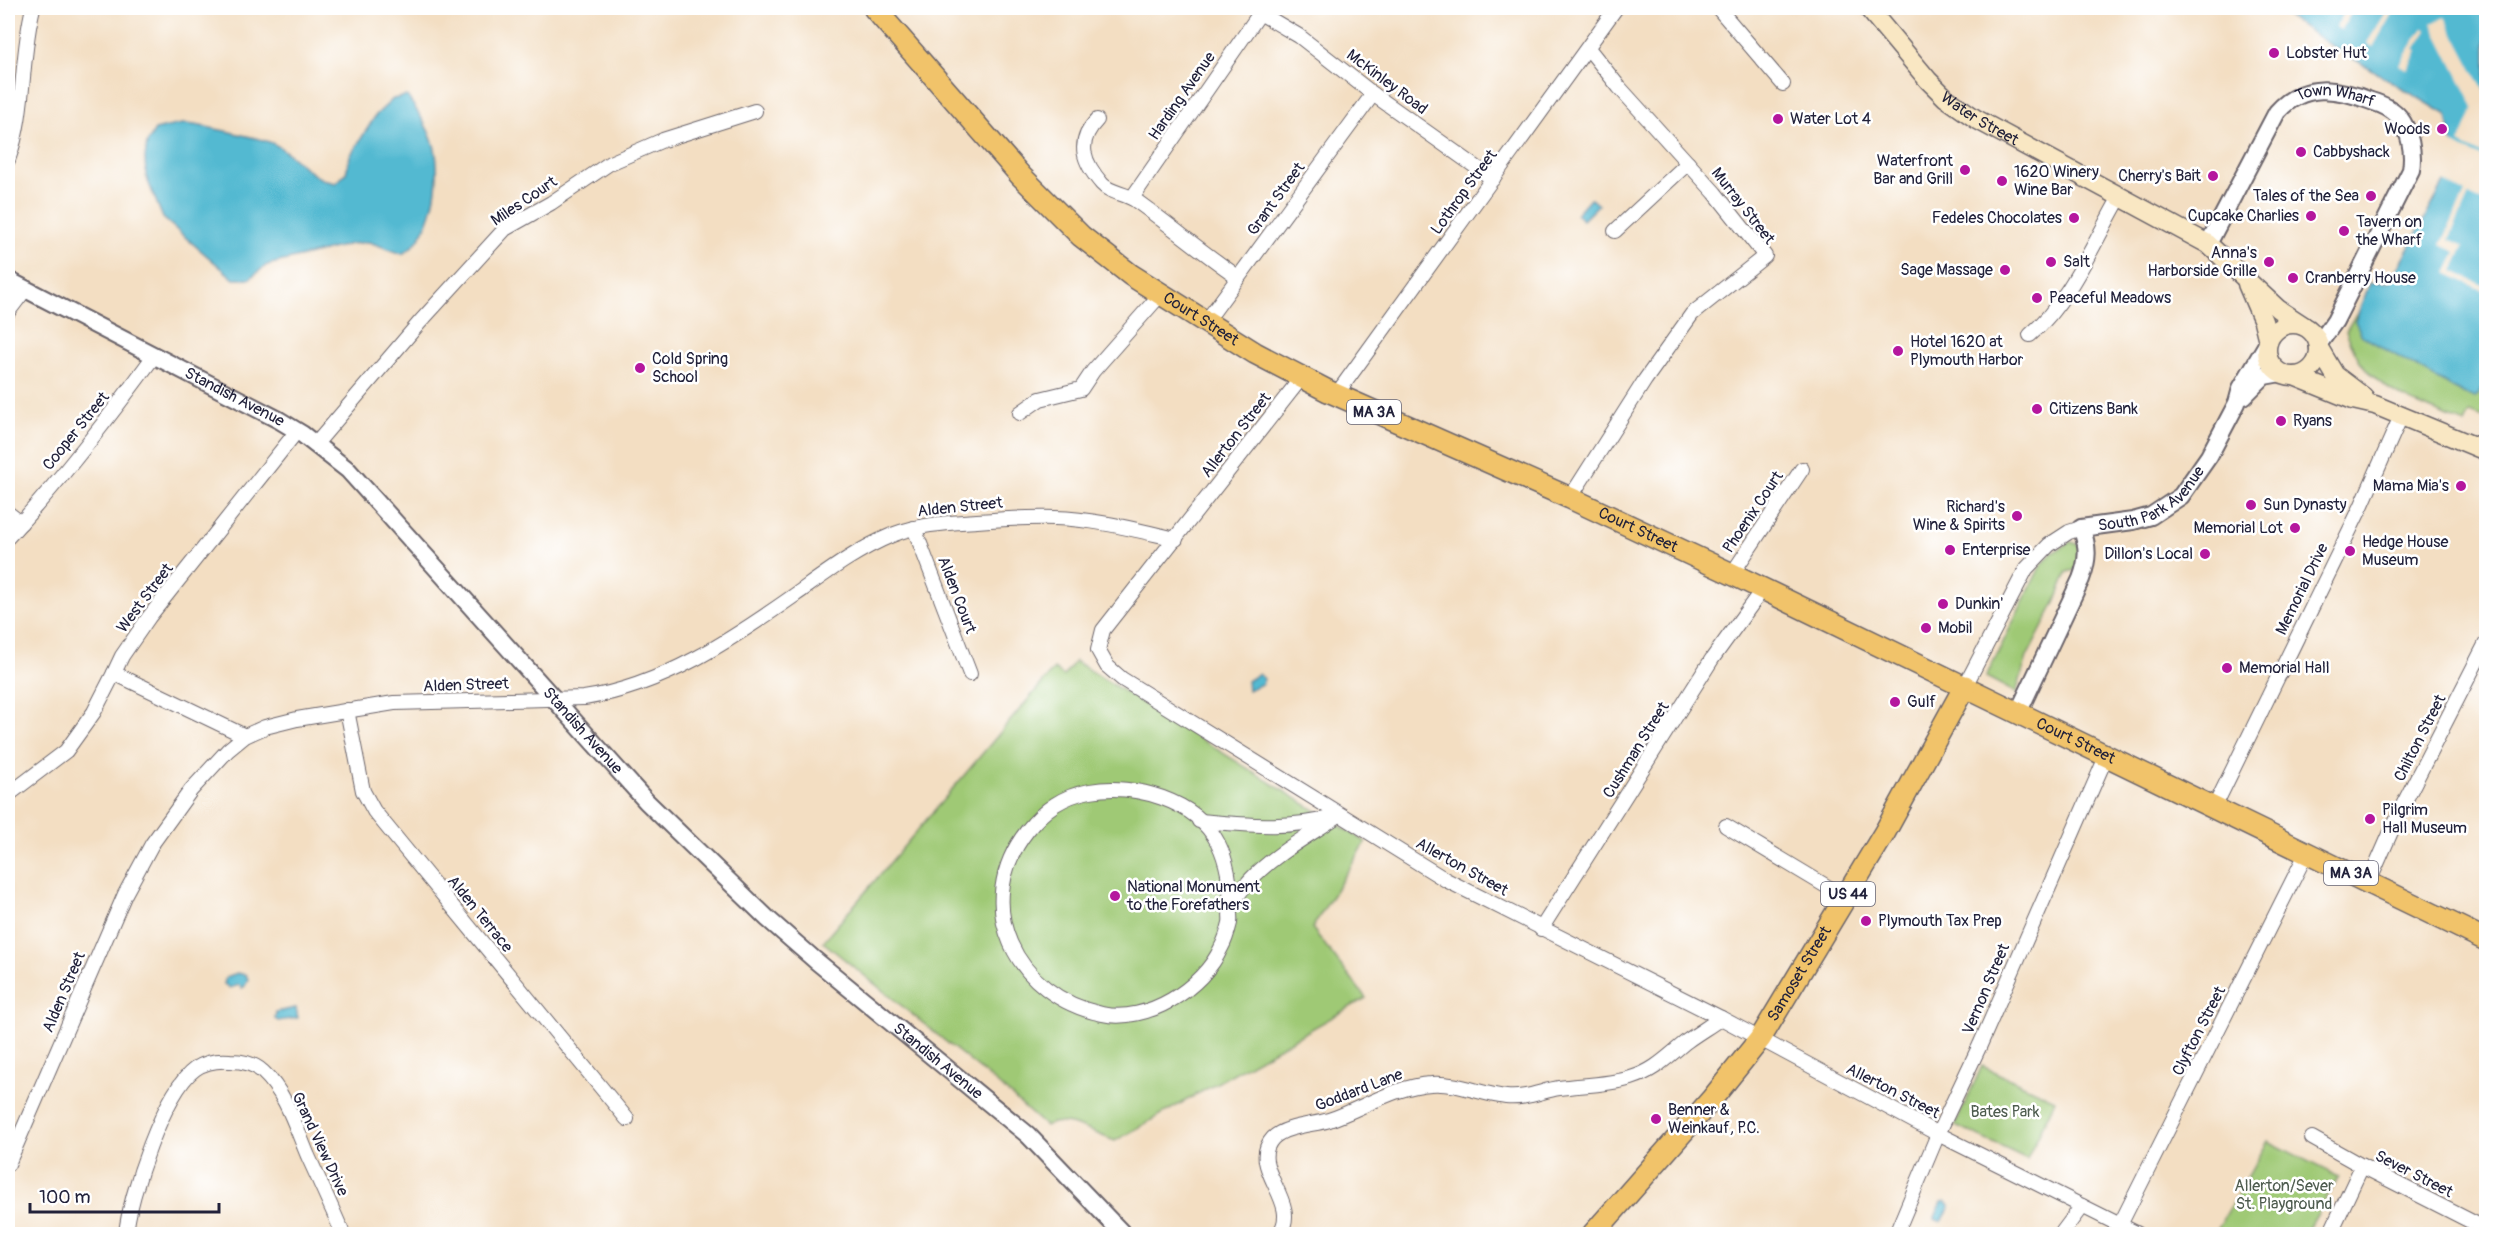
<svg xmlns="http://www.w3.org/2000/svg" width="2494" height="1242" font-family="Pangolin,sans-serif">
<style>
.green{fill:#9fc975;stroke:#607658;stroke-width:1.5}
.water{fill:#53b9d1;stroke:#3a6e86;stroke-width:1.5}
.pier{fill:#f3dec2}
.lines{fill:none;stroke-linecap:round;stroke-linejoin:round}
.minor-casing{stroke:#6b646a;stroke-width:16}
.tertiary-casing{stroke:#6b646a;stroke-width:20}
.secondary-casing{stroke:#6b646a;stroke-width:21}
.primary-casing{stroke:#6b646a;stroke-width:24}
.minor{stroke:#fff;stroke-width:14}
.tertiary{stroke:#fff;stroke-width:16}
.secondary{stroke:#f9e7c3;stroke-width:18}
.primary{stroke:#f1c36a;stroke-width:21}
.poi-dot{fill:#b5179e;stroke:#fff;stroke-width:2}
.labels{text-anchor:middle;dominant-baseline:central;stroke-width:5;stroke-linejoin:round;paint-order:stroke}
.shield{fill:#fff;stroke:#646476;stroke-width:1.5}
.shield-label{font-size:15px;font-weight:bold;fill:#22223b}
.poi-label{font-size:16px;fill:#22223b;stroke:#fff;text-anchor:start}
.street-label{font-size:16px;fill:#22223b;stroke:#fff}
.park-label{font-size:16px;fill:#4e5c4f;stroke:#fff}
</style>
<rect width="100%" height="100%" fill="#fff"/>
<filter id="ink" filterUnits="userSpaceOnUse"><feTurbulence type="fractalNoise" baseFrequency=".0167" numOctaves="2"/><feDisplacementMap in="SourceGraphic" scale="12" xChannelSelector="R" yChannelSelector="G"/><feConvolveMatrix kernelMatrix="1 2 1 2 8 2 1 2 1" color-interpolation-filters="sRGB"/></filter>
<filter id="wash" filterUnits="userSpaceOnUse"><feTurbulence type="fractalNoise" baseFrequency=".008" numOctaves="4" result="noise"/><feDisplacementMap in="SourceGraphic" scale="24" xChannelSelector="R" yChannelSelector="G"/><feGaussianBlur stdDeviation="1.35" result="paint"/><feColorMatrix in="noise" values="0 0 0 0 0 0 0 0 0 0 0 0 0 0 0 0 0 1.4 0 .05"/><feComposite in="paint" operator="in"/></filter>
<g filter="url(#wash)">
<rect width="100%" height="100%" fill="#f3dec2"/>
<g class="green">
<path d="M2356,314l84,39 46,-1v67l-16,-6 -5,11c-34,-15 -80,-28 -102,-59 -8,-10 -12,-22 -17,-34z"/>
<polygon points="2071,542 2077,544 2081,549 2081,558 2075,570 2067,572 2056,601 2027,657 2016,693 1986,677 2040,567 2052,553"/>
<path d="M1075,661l291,181 -54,86 54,70 -251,143c-18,-6 -54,-27 -70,-15l-47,-42 -175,-142 231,-273 10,7z"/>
<polygon points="1982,1066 2055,1100 2027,1159 1955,1125"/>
<polygon points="2268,1141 2339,1177 2306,1234 2215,1234"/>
</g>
<g class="water">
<polygon points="2275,8 2486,8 2486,381 2476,397 2465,395 2362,336 2355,321 2370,283 2390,282 2444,183 2452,143 2447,115 2329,44"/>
<path d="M407,96c11,16 21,30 27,49 9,31 -1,93 -32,109l-33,-12 -18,2 -84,21 -18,14h-15l-71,-61 -17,-42 -1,-18 2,-15 8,-13c9,-2 19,-5 28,-6 11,-1 81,15 91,20 25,13 33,34 62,39l10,-10 4,-17 26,-41 17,-16z"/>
<polygon points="1590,198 1598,205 1583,220 1576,214"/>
<polygon points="1258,674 1264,679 1262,684 1248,690 1247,681"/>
<polygon points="237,973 246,975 248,979 245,986 242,988 239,985 230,988 224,984 226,977"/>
<polygon points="296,1008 298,1018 278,1021 275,1019 276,1012"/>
<polygon points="1945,1201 1950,1206 1942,1222 1934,1219 1942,1202"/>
</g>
<g class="pier">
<polygon points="2347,8 2354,8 2341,30 2336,27"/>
<polygon points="2389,8 2395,8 2373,47 2367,43"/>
<polygon points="2445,17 2486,95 2486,156 2459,143 2474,107 2432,23"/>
<polygon points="2423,28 2427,30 2415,49 2418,51 2407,69 2399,65"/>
<polygon points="2449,142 2486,159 2486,203 2469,195 2449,239 2464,246 2453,271 2486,287 2486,292 2446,273 2456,252 2441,245 2465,193 2441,181"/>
</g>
</g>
<g filter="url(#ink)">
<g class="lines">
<g class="minor-casing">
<g id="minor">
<polyline points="1718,8 1783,84"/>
<path d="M1097,120c-22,23 -13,43 5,64 8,9 23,9 33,16 35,25 68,53 103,77"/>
<path d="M8,160c18,-49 12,-102 25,-152"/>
<polyline points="1132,198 1260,13 1299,36 1373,94 1493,179"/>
<polyline points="1615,231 1688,163"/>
<polyline points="8,312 24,291"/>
<polyline points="1205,323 1373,94"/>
<path d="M2030,335c39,-33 64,-93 90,-138"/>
<polyline points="1302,377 1103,630 1098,650 1107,666 1122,679 1446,880 1721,1018 1938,1134 2138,1234"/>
<polyline points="1336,395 1616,8"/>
<polyline points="1020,413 1040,399 1081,389 1093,371 1160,295"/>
<polyline points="315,445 420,322 505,229 551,203 610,163 663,140 755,111"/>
<polyline points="1570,498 1645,380 1692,314 1765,256 1715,193 1619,87 1588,48"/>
<polyline points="8,513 21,523"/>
<polyline points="914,528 970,674"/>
<path d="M8,537c53,-57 100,-118 146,-181"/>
<polyline points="1732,574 1802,469"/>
<polyline points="1965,686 2026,569 2049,545 2069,532 2081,528"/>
<polyline points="347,710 363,791 374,811 627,1119"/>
<polyline points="245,736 114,673 122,656 149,617 297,431"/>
<polyline points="8,795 66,751 94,712 114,673"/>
<polyline points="2214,808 2361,507 2401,416"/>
<path d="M1199,821c43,3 88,9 130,-3"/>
<polyline points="1726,826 1846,898"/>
<polyline points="2369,882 2401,809 2486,643"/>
<path d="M1231,909c0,-23 -3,-46 -13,-66 -22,-43 -84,-60 -128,-52 -27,5 -46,18 -63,40 -57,73 -12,165 75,183 45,10 101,-26 119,-66 4,-7 7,-17 9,-25 1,-5 -1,-10 1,-14 2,-10 13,-22 20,-30 25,-26 59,-44 88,-64"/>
<polyline points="1541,929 1712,659 1762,590"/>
<polyline points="2312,1138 2362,1166"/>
<path d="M8,1164l117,-270 27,-50 39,-54 37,-40 17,-14 20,-9 32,-8 97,-16 190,-5c79,-12 147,-58 211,-103 31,-22 61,-45 97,-60 27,-11 56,-12 85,-14 26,-2 52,-4 78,-3 40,1 81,12 121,21"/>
<polyline points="2120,1225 2307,852"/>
<path d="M126,1234c3,-37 38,-143 69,-165 10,-7 23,-9 35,-8 12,0 24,2 33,11 23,21 33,56 45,84 12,26 24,52 35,78"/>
<path d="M1279,1234c24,-32 -33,-67 -6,-96 12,-12 40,-13 56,-18 33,-11 66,-34 102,-36 25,-2 50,10 75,13 20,2 35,-6 53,-9 24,-3 49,-3 72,-10 24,-7 37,-22 56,-37 11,-8 23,-15 34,-23"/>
<polyline points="1896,1234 1938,1134 1980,1045 2106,757"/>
<polyline points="2061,1234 2082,1206"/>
<polyline points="2330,1234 2362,1166 2486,1229"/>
</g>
</g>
<g class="tertiary-casing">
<g id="tertiary">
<path id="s1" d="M2208,244l69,-132c27,-30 60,-24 94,-11 10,3 21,7 28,16 11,14 15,35 12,53l-76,151 -17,24"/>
<path id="s2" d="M8,280l271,140 23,14 46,36 298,331 122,118 47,41 213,175 95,99"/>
<polyline points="2244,396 2264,376 2281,373"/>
<path id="s3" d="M2018,713l63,-134c7,-19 8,-32 0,-51l52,-7 18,-5 30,-20 28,-40 28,-53 4,-15 26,-44"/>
</g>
</g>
<g class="secondary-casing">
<g id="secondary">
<path id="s4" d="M1868,8l60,72 18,18 30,21 232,125 70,65 26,17"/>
<polyline points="2247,284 2263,321 2268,341"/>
<circle cx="2293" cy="350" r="26"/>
<polyline points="2319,348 2335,375 2364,397"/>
<polyline points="2294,376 2353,400 2375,405 2486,451"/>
</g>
</g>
<g class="primary-casing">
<g id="primary">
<path id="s5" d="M874,8l147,168 60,60 50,39 124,78 73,38 242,107 162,76 754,366"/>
<path id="s6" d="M1593,1234l118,-134 49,-61 125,-207 80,-146"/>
</g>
</g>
<use href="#minor" class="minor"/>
<use href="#tertiary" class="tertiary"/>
<use href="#secondary" class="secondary"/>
<use href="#primary" class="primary"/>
</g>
</g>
<g class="poi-dot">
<circle cx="2274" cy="53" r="6"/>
<circle cx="1778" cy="119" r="6"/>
<circle cx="2442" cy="129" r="6"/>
<circle cx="2301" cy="152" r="6"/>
<circle cx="1965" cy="170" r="6"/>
<circle cx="2213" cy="176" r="6"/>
<circle cx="2002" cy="181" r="6"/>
<circle cx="2371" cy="196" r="6"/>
<circle cx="2311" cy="216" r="6"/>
<circle cx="2074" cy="218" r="6"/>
<circle cx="2344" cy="231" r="6"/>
<circle cx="2051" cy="262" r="6"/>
<circle cx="2269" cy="262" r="6"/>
<circle cx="2005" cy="270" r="6"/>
<circle cx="2293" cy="278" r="6"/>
<circle cx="2037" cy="298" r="6"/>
<circle cx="1898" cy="351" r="6"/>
<circle cx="640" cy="368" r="6"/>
<circle cx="2037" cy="409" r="6"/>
<circle cx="2281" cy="421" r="6"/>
<circle cx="2461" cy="486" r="6"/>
<circle cx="2251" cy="505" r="6"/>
<circle cx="2017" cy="516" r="6"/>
<circle cx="2295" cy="528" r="6"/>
<circle cx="1950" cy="550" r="6"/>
<circle cx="2350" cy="551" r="6"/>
<circle cx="2205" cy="554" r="6"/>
<circle cx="1943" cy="604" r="6"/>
<circle cx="1926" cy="628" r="6"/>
<circle cx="2227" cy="668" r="6"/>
<circle cx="1895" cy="702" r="6"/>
<circle cx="2370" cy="819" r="6"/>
<circle cx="1115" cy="896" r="6"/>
<circle cx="1866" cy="921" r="6"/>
<circle cx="1656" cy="1119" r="6"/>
</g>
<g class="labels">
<g class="shield">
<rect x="1347" y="400" width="54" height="24" rx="4.5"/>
<rect x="2324" y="861" width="54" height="24" rx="4.5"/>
<rect x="1821" y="882" width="54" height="24" rx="4.5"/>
</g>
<g class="shield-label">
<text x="1374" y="412">MA 3A</text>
<text x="2351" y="873">MA 3A</text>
<text x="1848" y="894">US 44</text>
</g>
<g class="poi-label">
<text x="2286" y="53">Lobster Hut</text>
<text x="1790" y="119">Water Lot 4</text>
<text x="2430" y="129" text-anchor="end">Woods</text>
<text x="2313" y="152">Cabbyshack</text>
<text x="1953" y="161" text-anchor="end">Waterfront<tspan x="1953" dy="18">Bar and Grill</tspan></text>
<text x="2014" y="172">1620 Winery<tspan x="2014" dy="18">Wine Bar</tspan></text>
<text x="2201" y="176" text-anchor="end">Cherry's Bait</text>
<text x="2359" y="196" text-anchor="end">Tales of the Sea</text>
<text x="2299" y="216" text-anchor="end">Cupcake Charlies</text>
<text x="2062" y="218" text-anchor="end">Fedeles Chocolates</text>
<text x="2356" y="222">Tavern on<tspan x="2356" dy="18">the Wharf</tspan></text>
<text x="2257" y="253" text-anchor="end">Anna's<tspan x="2257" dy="18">Harborside Grille</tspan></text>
<text x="2063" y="262">Salt</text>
<text x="1993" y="270" text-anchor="end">Sage Massage</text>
<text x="2305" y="278">Cranberry House</text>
<text x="2049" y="298">Peaceful Meadows</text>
<text x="1910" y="342">Hotel 1620 at<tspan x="1910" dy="18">Plymouth Harbor</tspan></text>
<text x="652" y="359">Cold Spring<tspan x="652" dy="18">School</tspan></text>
<text x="2049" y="409">Citizens Bank</text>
<text x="2293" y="421">Ryans</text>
<text x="2449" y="486" text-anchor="end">Mama Mia's</text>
<text x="2263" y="505">Sun Dynasty</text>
<text x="2005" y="507" text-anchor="end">Richard's<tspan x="2005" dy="18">Wine &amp; Spirits</tspan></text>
<text x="2283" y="528" text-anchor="end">Memorial Lot</text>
<text x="2362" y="542">Hedge House<tspan x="2362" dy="18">Museum</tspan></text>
<text x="1962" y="550">Enterprise</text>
<text x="2193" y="554" text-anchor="end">Dillon's Local</text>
<text x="1955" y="604">Dunkin'</text>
<text x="1938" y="628">Mobil</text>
<text x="2239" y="668">Memorial Hall</text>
<text x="1907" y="702">Gulf</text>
<text x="2382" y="810">Pilgrim<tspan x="2382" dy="18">Hall Museum</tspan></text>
<text x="1127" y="887">National Monument<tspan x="1127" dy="18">to the Forefathers</tspan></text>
<text x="1878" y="921">Plymouth Tax Prep</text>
<text x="1668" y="1110">Benner &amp;<tspan x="1668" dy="18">Weinkauf, P.C.</tspan></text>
</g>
<g class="street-label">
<text transform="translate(1387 82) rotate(37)">McKinley Road</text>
<text transform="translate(1182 96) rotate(-55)">Harding Avenue</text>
<text stroke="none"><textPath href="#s1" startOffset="214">Town Wharf</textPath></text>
<text stroke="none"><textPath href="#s4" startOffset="159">Water Street</textPath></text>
<text transform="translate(1464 192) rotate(-54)">Lothrop Street</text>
<text transform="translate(1276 199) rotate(-54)">Grant Street</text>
<text transform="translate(524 201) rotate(-34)">Miles Court</text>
<text transform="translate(1743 206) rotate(52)">Murray Street</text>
<text stroke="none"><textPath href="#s5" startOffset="454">Court Street</textPath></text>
<text stroke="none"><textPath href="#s2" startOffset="255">Standish Avenue</textPath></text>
<text transform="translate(76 431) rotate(-51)">Cooper Street</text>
<text transform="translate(1236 435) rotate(-52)">Allerton Street</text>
<text stroke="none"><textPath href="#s3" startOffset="280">South Park Avenue</textPath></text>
<text transform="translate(960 507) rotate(-6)">Alden Street</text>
<text transform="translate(1753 512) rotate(-56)">Phoenix Court</text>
<text stroke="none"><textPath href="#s5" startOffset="940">Court Street</textPath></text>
<text transform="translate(2302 589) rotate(-64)">Memorial Drive</text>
<text transform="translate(957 595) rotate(69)">Alden Court</text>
<text transform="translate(145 598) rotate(-53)">West Street</text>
<text transform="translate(466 685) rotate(-2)">Alden Street</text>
<text stroke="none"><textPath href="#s2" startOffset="741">Standish Avenue</textPath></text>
<text transform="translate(2420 738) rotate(-63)">Chilton Street</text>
<text stroke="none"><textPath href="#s5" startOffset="1426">Court Street</textPath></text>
<text transform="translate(1636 750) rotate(-58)">Cushman Street</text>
<text transform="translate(1462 867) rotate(29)">Allerton Street</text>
<text transform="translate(480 914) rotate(51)">Alden Terrace</text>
<text stroke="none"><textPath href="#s6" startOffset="333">Samoset Street</textPath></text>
<text transform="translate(1986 989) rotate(-67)">Vernon Street</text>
<text transform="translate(64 992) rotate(-67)">Alden Street</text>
<text transform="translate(2199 1031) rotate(-63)">Clyfton Street</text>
<text stroke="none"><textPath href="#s2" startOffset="1227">Standish Avenue</textPath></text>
<text transform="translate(1359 1090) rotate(-21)">Goddard Lane</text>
<text transform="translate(1893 1091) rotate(27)">Allerton Street</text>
<text transform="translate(320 1144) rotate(65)">Grand View Drive</text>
<text transform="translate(2414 1174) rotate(27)">Sever Street</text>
</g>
<g class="park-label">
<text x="2005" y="1112">Bates Park</text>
<text x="2284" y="1186">Allerton/Sever<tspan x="2284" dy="18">St. Playground</tspan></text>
</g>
</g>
<rect width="2494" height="1242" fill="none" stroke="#fff" stroke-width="30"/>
<path d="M30 1203v9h189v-9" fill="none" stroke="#22223b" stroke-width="3"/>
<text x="39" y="1203" font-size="18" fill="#22223b" stroke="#ffffff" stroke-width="4.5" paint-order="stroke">100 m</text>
</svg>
